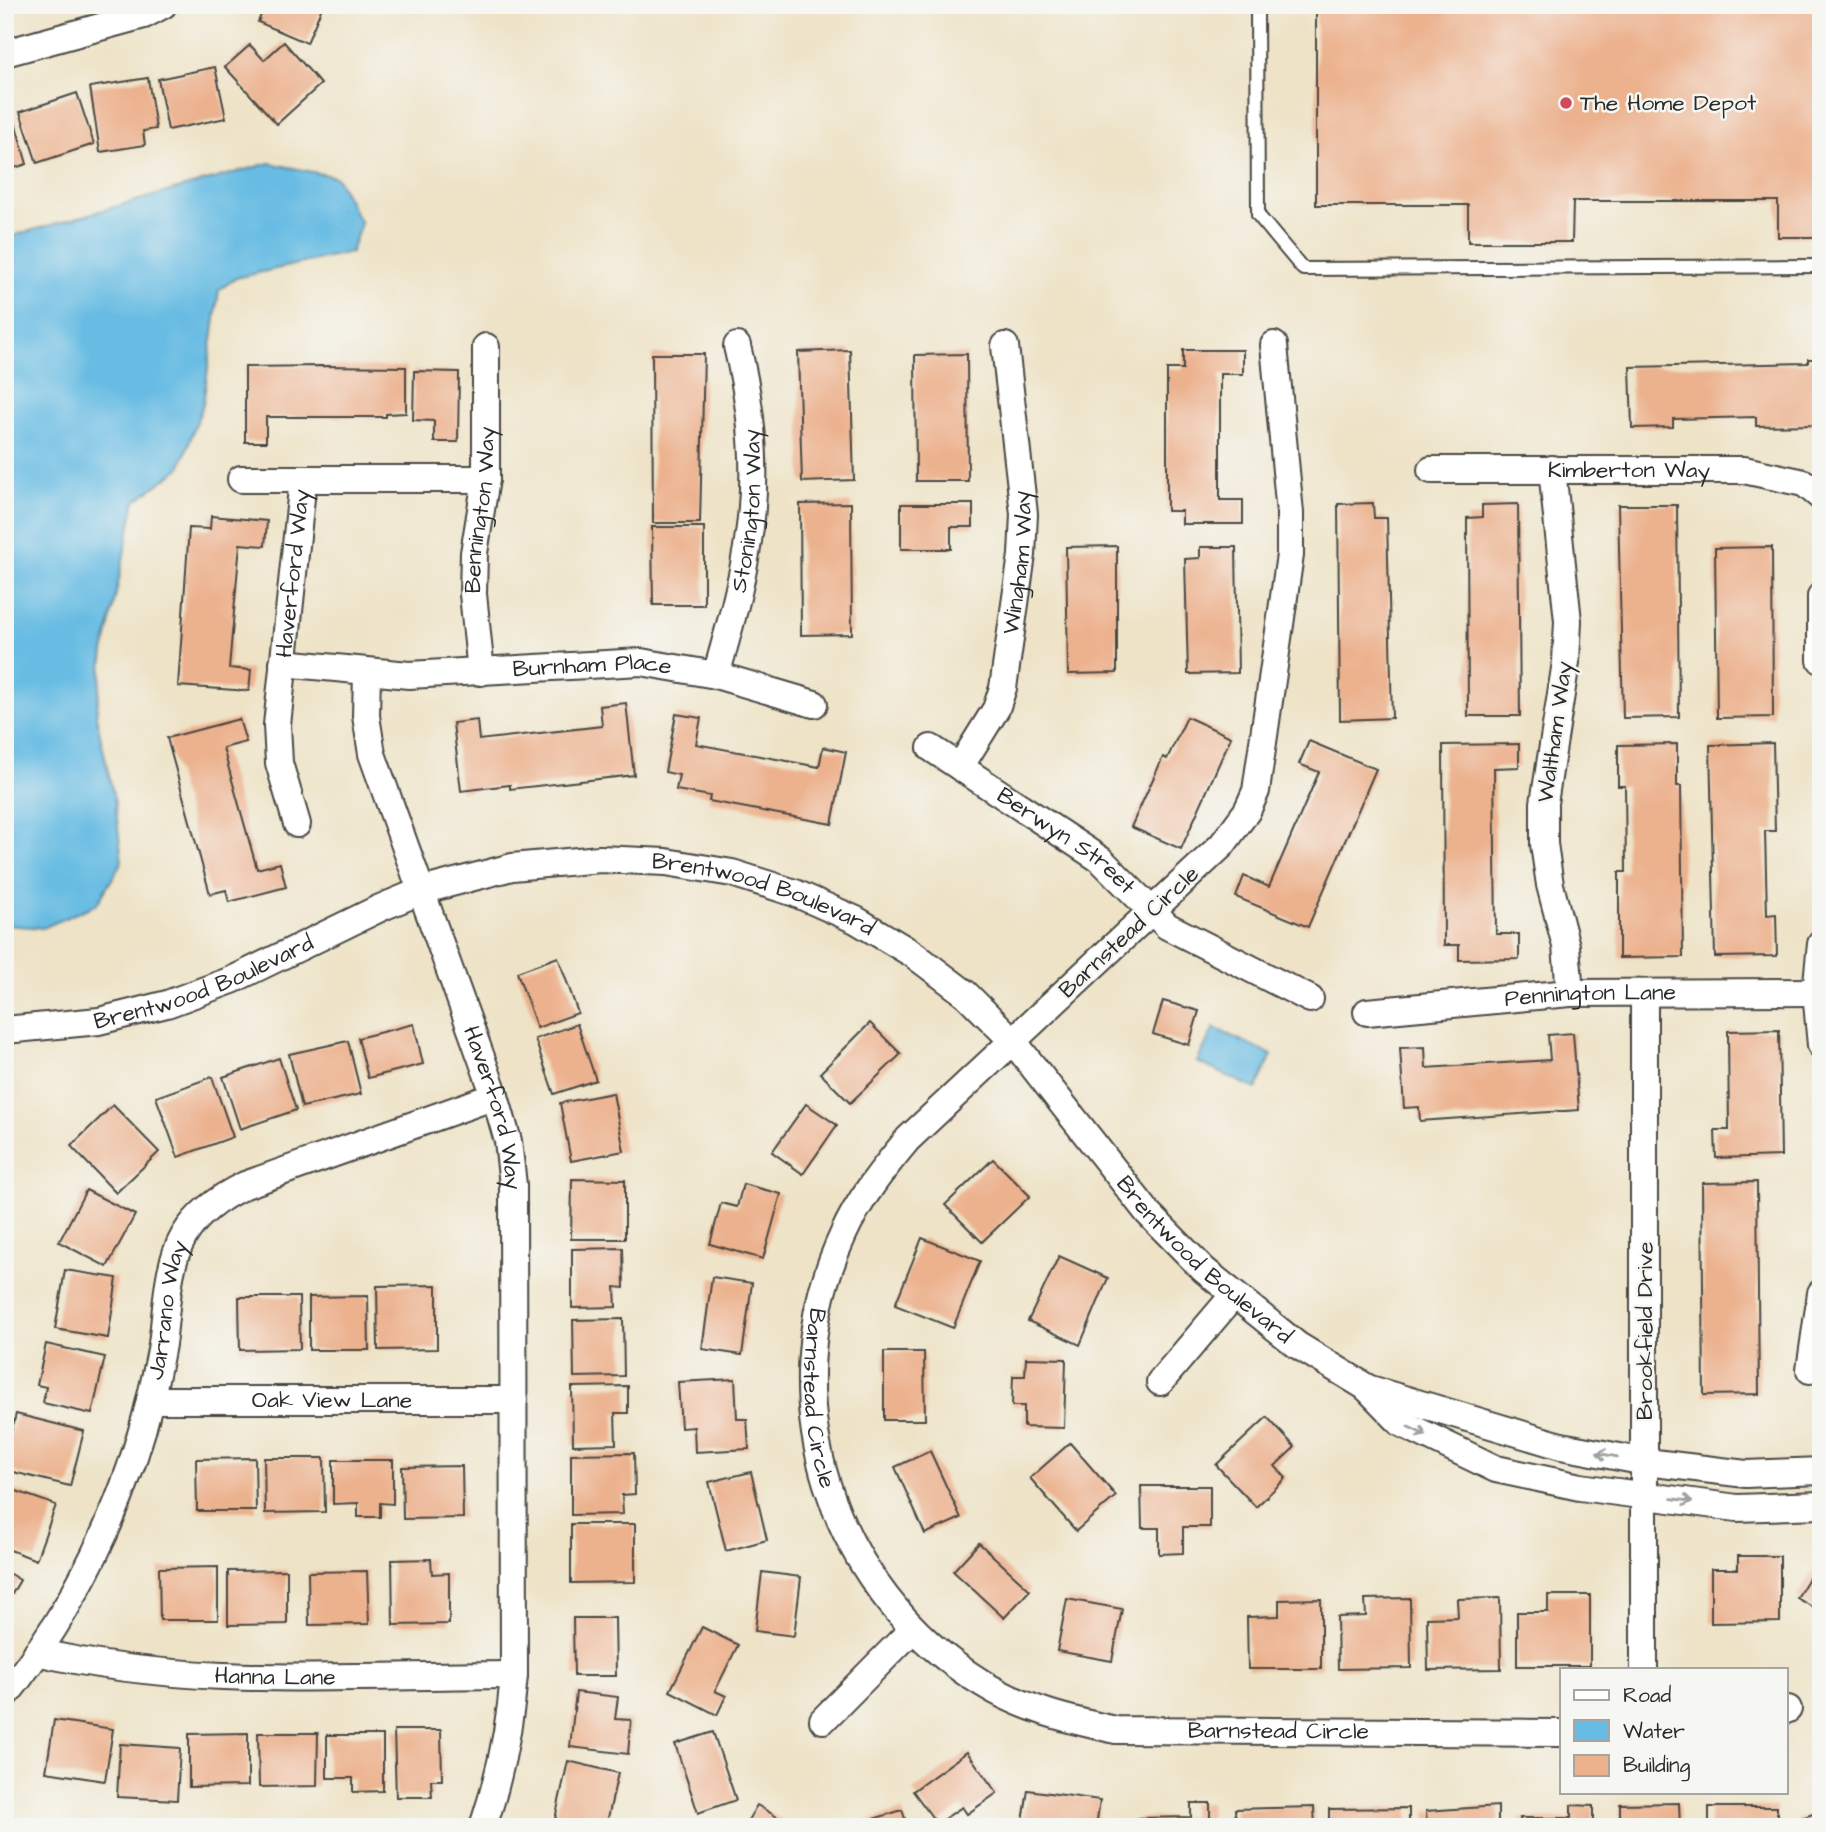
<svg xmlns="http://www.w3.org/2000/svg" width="1826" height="1832" font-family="'Architects Daughter',sans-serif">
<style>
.water{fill:#67bce3;stroke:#497487;stroke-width:2}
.building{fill:#ecb18d}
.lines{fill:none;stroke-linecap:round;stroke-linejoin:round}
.service-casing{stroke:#484742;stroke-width:16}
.minor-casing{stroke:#484742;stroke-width:30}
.service{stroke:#fff;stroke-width:12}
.minor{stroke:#fff;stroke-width:26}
.oneway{stroke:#a0a0a0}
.poi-dot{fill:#d1495b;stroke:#f6f6f2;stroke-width:2.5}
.labels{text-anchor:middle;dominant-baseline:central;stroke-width:5;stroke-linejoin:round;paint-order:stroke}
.poi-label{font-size:23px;fill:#2b2b2b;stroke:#f6f6f2;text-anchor:start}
.street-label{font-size:23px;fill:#2b2b2b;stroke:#f6f6f2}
</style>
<rect width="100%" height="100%" fill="#f6f6f2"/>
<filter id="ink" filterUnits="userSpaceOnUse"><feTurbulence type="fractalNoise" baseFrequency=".0143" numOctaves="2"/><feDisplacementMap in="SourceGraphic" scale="14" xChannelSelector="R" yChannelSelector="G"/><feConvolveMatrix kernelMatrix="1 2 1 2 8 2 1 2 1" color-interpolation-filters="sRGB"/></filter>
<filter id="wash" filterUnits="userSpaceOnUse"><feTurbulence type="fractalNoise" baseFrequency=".00686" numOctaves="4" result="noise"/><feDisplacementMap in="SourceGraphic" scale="28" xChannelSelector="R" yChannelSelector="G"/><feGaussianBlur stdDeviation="1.57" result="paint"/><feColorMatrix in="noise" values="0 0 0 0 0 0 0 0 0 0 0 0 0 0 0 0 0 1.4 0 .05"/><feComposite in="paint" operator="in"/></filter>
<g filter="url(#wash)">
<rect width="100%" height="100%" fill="#eee3c7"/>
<g class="water">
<polygon points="269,163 336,177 361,223 351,252 236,278 219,290 203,404 180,468 135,501 104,652 96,716 115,803 122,862 97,904 43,928 5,925 5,238"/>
<polygon points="1214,1028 1272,1055 1256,1089 1197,1062"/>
</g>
<g id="blocks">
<g class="building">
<polygon points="265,5 323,5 307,43 258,22"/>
<polygon points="1316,5 1821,5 1821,237 1778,237 1778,201 1573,201 1572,242 1468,242 1468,205 1316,205"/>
<polygon points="284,42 321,84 277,124 225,67 250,45 264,60"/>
<polygon points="215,67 226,118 168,130 158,79"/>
<polygon points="148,78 156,129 143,131 145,145 100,152 90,87"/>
<polygon points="77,93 94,144 37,163 20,112"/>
<polygon points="12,112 27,164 5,171 5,114"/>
<polygon points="850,350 854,480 802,482 798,352"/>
<polygon points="1183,350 1243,350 1243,374 1220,374 1220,500 1243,500 1243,524 1182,524 1182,511 1167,511 1167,369 1183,369"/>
<polygon points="652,354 704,354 700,523 653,523"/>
<polygon points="967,354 968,481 916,481 915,355"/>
<polygon points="1808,359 1821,359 1821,425 1756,426 1756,417 1673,419 1673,427 1632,428 1630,367 1808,363"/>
<polygon points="321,366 406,367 406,413 386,414 386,417 266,417 266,442 245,442 245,367"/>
<polygon points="414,371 459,372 458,442 434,442 434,421 413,420"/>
<polygon points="851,503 852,634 801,635 800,504"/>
<polygon points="1373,503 1374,518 1387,518 1392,718 1340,720 1338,504"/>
<polygon points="901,504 973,504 973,527 951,527 951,549 901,549"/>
<polygon points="1518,504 1520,716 1468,716 1467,518 1482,517 1482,505"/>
<polygon points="1618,505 1677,505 1679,717 1623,718"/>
<polygon points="211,516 267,521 265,546 240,544 229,668 251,670 249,691 178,686 189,528 210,529"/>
<polygon points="652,527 704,527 704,605 653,605"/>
<polygon points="1117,546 1117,673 1068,674 1066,547"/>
<polygon points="1200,547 1236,547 1238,673 1188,674 1185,559 1200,558"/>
<polygon points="1772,547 1773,717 1717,718 1715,548"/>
<polygon points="626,703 634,775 510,789 510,785 461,791 453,723 477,720 479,740 602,726 600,706"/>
<polygon points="676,714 701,718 696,744 819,767 823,747 846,752 832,824 709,801 710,796 676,790 679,775 665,772"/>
<polygon points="1187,717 1231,737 1181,849 1131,827 1163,757 1167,759"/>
<polygon points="239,719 246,742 223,748 257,869 280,863 286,887 229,902 226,890 210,894 167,738"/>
<polygon points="1309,741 1376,769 1308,927 1236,897 1244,876 1269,887 1319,772 1299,764"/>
<polygon points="1773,743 1775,831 1765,831 1767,915 1776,914 1777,956 1715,957 1710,745"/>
<polygon points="1519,744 1519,767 1494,768 1496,934 1519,934 1519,959 1459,960 1459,945 1444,945 1443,745"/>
<polygon points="1677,744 1677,786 1681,786 1683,957 1619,958 1619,872 1626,872 1625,786 1618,786 1618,745"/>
<polygon points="558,957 578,1013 537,1028 517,972"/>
<polygon points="1163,1001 1199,1011 1189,1045 1153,1034"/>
<polygon points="870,1023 901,1054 850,1103 820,1073"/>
<polygon points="414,1024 423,1064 368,1078 358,1038"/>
<polygon points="577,1024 596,1080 554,1094 535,1039"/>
<polygon points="1779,1030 1781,1156 1716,1158 1715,1130 1729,1130 1728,1031"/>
<polygon points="1573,1033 1579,1110 1420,1121 1419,1107 1404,1108 1400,1048 1425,1047 1426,1068 1550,1060 1548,1035"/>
<polygon points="348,1041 361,1094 302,1107 289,1054"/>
<polygon points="279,1058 296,1110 240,1129 223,1077"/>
<polygon points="212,1077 233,1137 178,1157 156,1097"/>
<polygon points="613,1093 624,1151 571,1161 560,1103"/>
<polygon points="806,1104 837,1125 803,1174 772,1152"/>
<polygon points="113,1105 159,1152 116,1193 71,1146"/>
<polygon points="993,1159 1030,1196 982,1242 945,1205"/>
<polygon points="572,1179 625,1180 625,1239 571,1239"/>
<polygon points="1757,1182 1759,1394 1704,1395 1702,1183"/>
<polygon points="743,1184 781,1194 763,1259 710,1244 721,1203 737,1207"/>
<polygon points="86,1190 135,1215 107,1267 59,1242"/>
<polygon points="922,1238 980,1261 953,1328 895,1305"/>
<polygon points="623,1248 624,1288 615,1287 616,1307 572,1308 572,1249"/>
<polygon points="1059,1256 1108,1278 1080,1345 1028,1321"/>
<polygon points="65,1270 117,1278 108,1338 55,1329"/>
<polygon points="712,1277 752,1283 742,1355 702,1349"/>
<polygon points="437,1285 437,1349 378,1350 377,1286"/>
<polygon points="368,1296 369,1350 309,1350 309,1297"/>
<polygon points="239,1297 299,1297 300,1349 240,1350"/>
<polygon points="623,1319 624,1376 574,1377 573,1320"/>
<polygon points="46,1344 105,1357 92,1414 43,1403 46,1387 37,1385"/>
<polygon points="884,1352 924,1352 925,1420 884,1420"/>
<polygon points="1026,1358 1066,1359 1064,1428 1024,1427 1024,1406 1012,1406 1013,1376 1025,1376"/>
<polygon points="735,1379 737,1419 747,1419 749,1449 695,1452 694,1427 681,1428 678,1382"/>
<polygon points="628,1386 628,1413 615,1413 616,1444 573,1445 572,1387"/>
<polygon points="16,1414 84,1431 70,1486 5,1470 5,1455"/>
<polygon points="1267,1417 1295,1447 1275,1466 1286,1478 1256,1507 1216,1465"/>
<polygon points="1070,1443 1116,1496 1076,1531 1030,1478"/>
<polygon points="930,1451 961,1518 925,1534 895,1467"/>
<polygon points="634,1453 635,1494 622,1495 623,1514 571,1515 571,1454"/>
<polygon points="255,1458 256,1511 197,1511 196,1459"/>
<polygon points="264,1458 324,1458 325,1512 265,1513"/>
<polygon points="333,1460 393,1460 393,1504 380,1503 380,1517 358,1517 358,1503 333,1504"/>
<polygon points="462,1466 463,1518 403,1519 402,1467"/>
<polygon points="751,1472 767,1540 726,1551 709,1482"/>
<polygon points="1141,1486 1210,1486 1210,1527 1183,1527 1183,1553 1159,1554 1159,1528 1142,1528"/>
<polygon points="5,1487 56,1505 36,1560 5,1548"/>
<polygon points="571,1524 635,1524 635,1582 571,1583"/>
<polygon points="979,1543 1030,1590 1004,1618 953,1571"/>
<polygon points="1738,1556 1780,1556 1780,1622 1711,1623 1711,1569 1738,1569"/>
<polygon points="1821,1558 1821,1612 1797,1598"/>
<polygon points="431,1559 432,1574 449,1573 449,1624 393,1625 392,1560"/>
<polygon points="218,1567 218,1620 160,1620 159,1568"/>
<polygon points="287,1570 287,1624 228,1625 228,1571"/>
<polygon points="5,1571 20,1580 5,1606"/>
<polygon points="367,1571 369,1624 309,1625 308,1572"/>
<polygon points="762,1572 801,1577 794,1636 755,1631"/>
<polygon points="1548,1595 1590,1595 1590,1666 1517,1666 1517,1612 1548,1612"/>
<polygon points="1410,1598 1411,1668 1338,1669 1337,1617 1366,1616 1365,1599"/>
<polygon points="1500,1598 1501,1669 1428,1670 1427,1618 1458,1617 1457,1599"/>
<polygon points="1067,1599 1122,1609 1112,1661 1057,1651"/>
<polygon points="1321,1599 1321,1669 1248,1669 1247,1617 1279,1616 1279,1600"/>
<polygon points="573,1618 615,1618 616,1676 574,1676"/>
<polygon points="702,1627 738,1645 715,1691 726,1696 717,1715 670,1691"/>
<polygon points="576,1692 618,1697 615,1719 631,1720 628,1754 570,1747"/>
<polygon points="54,1720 113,1729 105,1781 46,1772"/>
<polygon points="394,1730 441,1730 442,1780 431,1780 432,1797 396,1797"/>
<polygon points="713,1732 736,1800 698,1813 675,1744"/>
<polygon points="248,1733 248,1786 189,1787 189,1734"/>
<polygon points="258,1733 318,1733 317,1786 259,1787"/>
<polygon points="327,1735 383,1735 383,1791 353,1792 353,1778 327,1778"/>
<polygon points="120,1744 180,1748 177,1800 117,1797"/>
<polygon points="967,1752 997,1793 967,1814 962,1807 937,1824 913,1791"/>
<polygon points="568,1761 618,1773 606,1827 589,1827 555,1819"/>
<polygon points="1028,1790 1100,1800 1096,1827 1022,1827"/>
<polygon points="1191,1803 1210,1803 1210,1827 1138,1827 1137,1818 1191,1817"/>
<polygon points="1679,1803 1680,1827 1620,1827 1620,1804"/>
<polygon points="757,1805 794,1827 744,1827"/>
<polygon points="1571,1805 1593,1806 1593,1827 1520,1827 1520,1818 1571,1818"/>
<polygon points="1498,1806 1498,1827 1427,1827 1426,1811"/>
<polygon points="1314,1807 1315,1827 1236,1827 1235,1809"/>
<rect x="1709" y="1807" width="68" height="20"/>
<polygon points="1409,1808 1409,1827 1329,1827 1329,1809"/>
<polygon points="902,1810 908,1827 851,1827 851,1826"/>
<polygon points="1821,1811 1821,1827 1798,1827 1796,1820"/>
</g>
</g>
</g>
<g filter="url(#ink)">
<use href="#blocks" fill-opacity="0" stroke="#484742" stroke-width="2"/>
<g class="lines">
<g class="service-casing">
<polyline id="service" points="1257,5 1258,215 1303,269 1821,266"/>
</g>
<g class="minor-casing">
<g id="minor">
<polyline points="5,53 144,15 163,5"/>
<path id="s1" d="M1274,345l16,168v42l-34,236 -9,20 -25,34 -314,294c-25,30 -49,60 -65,96 -76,162 -12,356 139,448 41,26 87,37 134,47l446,3"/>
<polyline points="1552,469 1568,621 1566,662 1544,803 1544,844 1550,885 1566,946 1570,993"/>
<path id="s2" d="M1431,470h313l60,13 17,14"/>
<polyline points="241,479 486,479"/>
<polyline points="1821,596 1821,660"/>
<path id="s3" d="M283,663l126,12 232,-13 75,13 98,29"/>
<path id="s4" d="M367,672l-1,44 6,38 123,342 13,45 5,44 1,490c-4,54 -14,101 -31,152"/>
<path id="s5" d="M481,672l-8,-78 1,-41 12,-74v-132"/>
<path id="s6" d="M716,675c36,-124 52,-201 21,-329"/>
<path id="s7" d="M931,748l170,112 66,66 143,73"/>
<path id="s8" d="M960,767l36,-58 7,-21 19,-133 2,-41 -19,-168"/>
<path id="s9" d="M297,824l-18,-61 -2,-38 26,-246"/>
<polyline points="1821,944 1816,992 1821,1045"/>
<polyline points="1644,993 1644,1669"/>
<path id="s10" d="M1367,1012l203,-19 246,-1"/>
<path id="s11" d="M5,1030l94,-9 68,-17 65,-24 148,-72 41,-17 91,-24 88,-8 66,3 66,11 63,20 61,27 57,34 53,40 47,47 135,172 56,57 93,75 69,42 35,36 95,46 84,18 157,21 84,-3"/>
<polyline points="1810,1370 1821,1293"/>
<polyline points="1160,1382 1233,1296"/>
<polyline points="1367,1388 1561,1446 1646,1462 1746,1474 1821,1471"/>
<path id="s12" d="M150,1400h364"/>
<path id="s13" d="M37,1652c155,37 319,23 477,23"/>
<path id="s14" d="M5,1696c69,-86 121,-192 146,-300 4,-17 8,-34 11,-52 5,-35 4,-77 22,-108 14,-24 36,-39 61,-51l250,-89"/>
<polyline points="1786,1710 1788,1709"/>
<polyline points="823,1720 912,1630"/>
</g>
</g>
<use href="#service" class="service"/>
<use href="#minor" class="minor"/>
</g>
<defs><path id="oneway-shaft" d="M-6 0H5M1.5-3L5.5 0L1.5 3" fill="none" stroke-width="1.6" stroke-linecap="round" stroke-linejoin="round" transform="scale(1.75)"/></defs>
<g class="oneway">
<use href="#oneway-shaft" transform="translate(1417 1431) rotate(26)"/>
<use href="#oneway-shaft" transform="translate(1607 1455) rotate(-170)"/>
<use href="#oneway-shaft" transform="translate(1682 1500) rotate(8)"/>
</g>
</g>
<circle class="poi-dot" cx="1566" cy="103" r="7"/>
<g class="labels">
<g class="poi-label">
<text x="1580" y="103">The Home Depot</text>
</g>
<g class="street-label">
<text stroke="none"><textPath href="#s2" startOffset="198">Kimberton Way</textPath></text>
<text stroke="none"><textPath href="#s5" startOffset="163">Bennington Way</textPath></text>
<text stroke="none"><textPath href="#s6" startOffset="168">Stonington Way</textPath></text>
<text stroke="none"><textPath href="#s8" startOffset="217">Wingham Way</textPath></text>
<text stroke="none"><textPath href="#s9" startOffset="254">Haverford Way</textPath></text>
<text stroke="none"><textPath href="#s3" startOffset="310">Burnham Place</textPath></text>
<text transform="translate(1555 732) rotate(-82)">Waltham Way</text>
<text stroke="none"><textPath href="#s7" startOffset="164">Berwyn Street</textPath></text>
<text stroke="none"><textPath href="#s11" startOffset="794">Brentwood Boulevard</textPath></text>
<text transform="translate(1129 932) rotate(-43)">Barnstead Circle</text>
<text stroke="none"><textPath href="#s11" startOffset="206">Brentwood Boulevard</textPath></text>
<text stroke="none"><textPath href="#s10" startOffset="224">Pennington Lane</textPath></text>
<text stroke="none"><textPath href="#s4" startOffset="457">Haverford Way</textPath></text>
<text stroke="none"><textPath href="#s11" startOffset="1382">Brentwood Boulevard</textPath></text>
<text stroke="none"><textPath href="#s14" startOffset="424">Jarrano Way</textPath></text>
<text transform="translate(1645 1331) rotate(-90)">Brookfield Drive</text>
<text stroke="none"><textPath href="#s1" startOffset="1228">Barnstead Circle</textPath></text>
<text stroke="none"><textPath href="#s12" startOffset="182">Oak View Lane</textPath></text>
<text stroke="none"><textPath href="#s13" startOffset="240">Hanna Lane</textPath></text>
<text stroke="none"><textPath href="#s1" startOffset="1878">Barnstead Circle</textPath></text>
</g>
</g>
<rect width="1826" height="1832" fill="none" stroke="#f6f6f2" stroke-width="28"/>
<rect x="1560" y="1668" width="228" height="126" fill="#f6f6f2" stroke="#a5a5a2" stroke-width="2"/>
<rect x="1574" y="1690" width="35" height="10" fill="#ffffff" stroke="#a5a5a2" stroke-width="2"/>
<text x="1623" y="1702" font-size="21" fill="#2b2b2b">Road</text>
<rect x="1574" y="1720" width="35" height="21" fill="#67bce3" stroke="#a5a5a2" stroke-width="2"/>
<text x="1623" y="1738" font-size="21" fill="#2b2b2b">Water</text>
<rect x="1574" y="1755" width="35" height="21" fill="#ecb18d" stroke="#a5a5a2" stroke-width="2"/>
<text x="1623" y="1772" font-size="21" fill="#2b2b2b">Building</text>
</svg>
